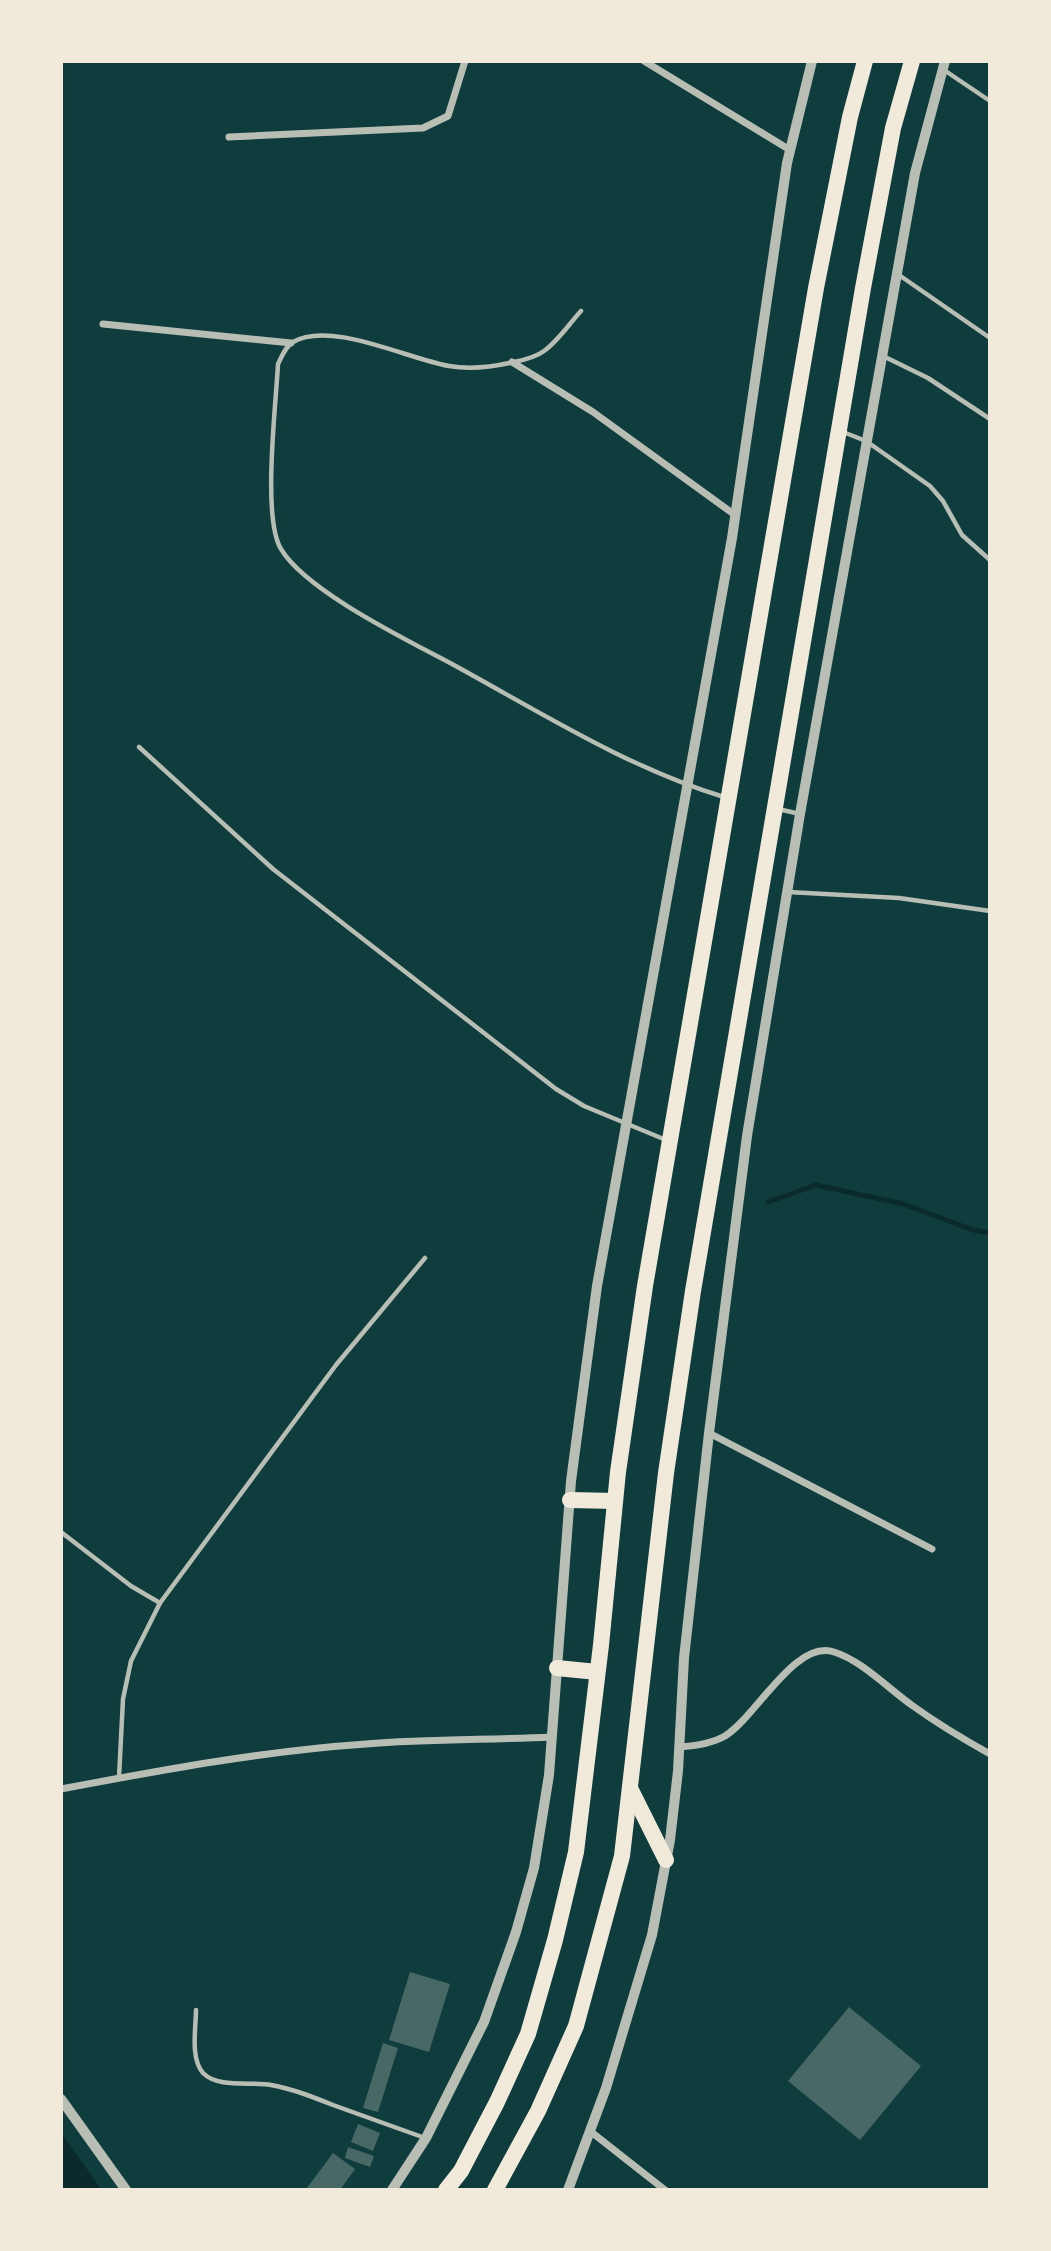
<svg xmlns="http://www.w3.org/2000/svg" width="1051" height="2251" font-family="Overpass,sans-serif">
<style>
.water{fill:#0a2a2b}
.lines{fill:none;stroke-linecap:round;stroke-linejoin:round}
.stream{stroke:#0a2a2b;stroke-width:5}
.building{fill:#486865}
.service{stroke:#b8beb3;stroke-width:4.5}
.minor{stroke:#b8beb3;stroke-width:7}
.tertiary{stroke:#b8beb3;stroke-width:10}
.trunk{stroke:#f1e9da;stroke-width:16}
</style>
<rect width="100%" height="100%" fill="#0f3d3e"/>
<polygon class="water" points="61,2133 102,2190 61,2190"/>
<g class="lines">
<polyline class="stream" points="768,1202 816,1185 903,1204 973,1230 990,1233"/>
</g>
<g class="building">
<polygon points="410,1972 450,1984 429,2052 389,2040"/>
<polygon points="849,2007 921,2066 860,2140 788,2081"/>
<polygon points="383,2043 398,2048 378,2112 363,2108"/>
<polygon points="358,2124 380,2133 373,2151 351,2142"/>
<polygon points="348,2147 374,2156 370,2167 345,2158"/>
<polygon points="333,2153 355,2169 340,2190 310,2190 307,2188"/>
</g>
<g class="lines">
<g class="service">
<polyline points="944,70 990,101"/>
<polyline points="899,275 990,338"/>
<path d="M581,311c-12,13 -23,30 -37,40 -8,6 -20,9 -30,11 -21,5 -43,8 -65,4 -41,-7 -119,-46 -156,-24 -8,5 -11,14 -15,22 -2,41 -16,154 3,185 25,42 126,91 171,115 88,48 176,104 272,133"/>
<polyline points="883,356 928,378 990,419"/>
<polyline points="843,432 866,441 930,486 943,501 962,535 990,560"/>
<polyline points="139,747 273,869 556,1089 584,1106 666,1140"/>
<polyline points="778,809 800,814"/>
<polyline points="788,892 899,898 990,911"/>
<polyline points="61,1532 131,1586 160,1603"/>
<polyline points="119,1777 123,1699 131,1661 160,1603 336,1365 425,1258"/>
<path d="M196,2010c0,18 -6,48 7,63 16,16 48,8 68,12 22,4 42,12 62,20 31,11 61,22 92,33"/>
</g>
<g class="minor">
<polyline points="644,61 790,150"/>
<polyline points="229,137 423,128 448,116 465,61"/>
<polyline points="103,324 291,343"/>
<polyline points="512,362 593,412 735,515"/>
<polyline points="709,1433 932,1549"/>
<path d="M679,1747c16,-1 32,-3 46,-11 31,-19 70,-97 109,-84 27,8 56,38 79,54 25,18 50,33 77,48"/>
<path d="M61,1789c101,-19 202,-38 305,-45 62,-5 124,-4 186,-7"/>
<polyline points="590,2131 665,2190"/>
</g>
<g class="tertiary">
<polyline points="61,2099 126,2190"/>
<polyline points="392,2190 426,2138 484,2022 516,1932 534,1868 549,1775 571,1481 597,1286 732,538 787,163 812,61"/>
<polyline points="568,2190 606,2088 652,1935 670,1840 678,1771 684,1658 709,1433 747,1136 800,814 915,173 945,61"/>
</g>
<g class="trunk">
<polyline points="570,1500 615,1501"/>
<polyline points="557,1668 597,1672"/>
<polyline points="630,1788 666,1860"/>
<polyline points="446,2190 461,2171 497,2102 528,2034 555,1940 576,1852 601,1645 618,1472 645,1286 816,288 850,117 865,61"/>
<polyline points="495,2190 538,2111 576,2026 622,1856 666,1473 693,1291 863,288 893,128 912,61"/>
</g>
</g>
<rect width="1051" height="2251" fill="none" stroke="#f1e9da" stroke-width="126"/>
</svg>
